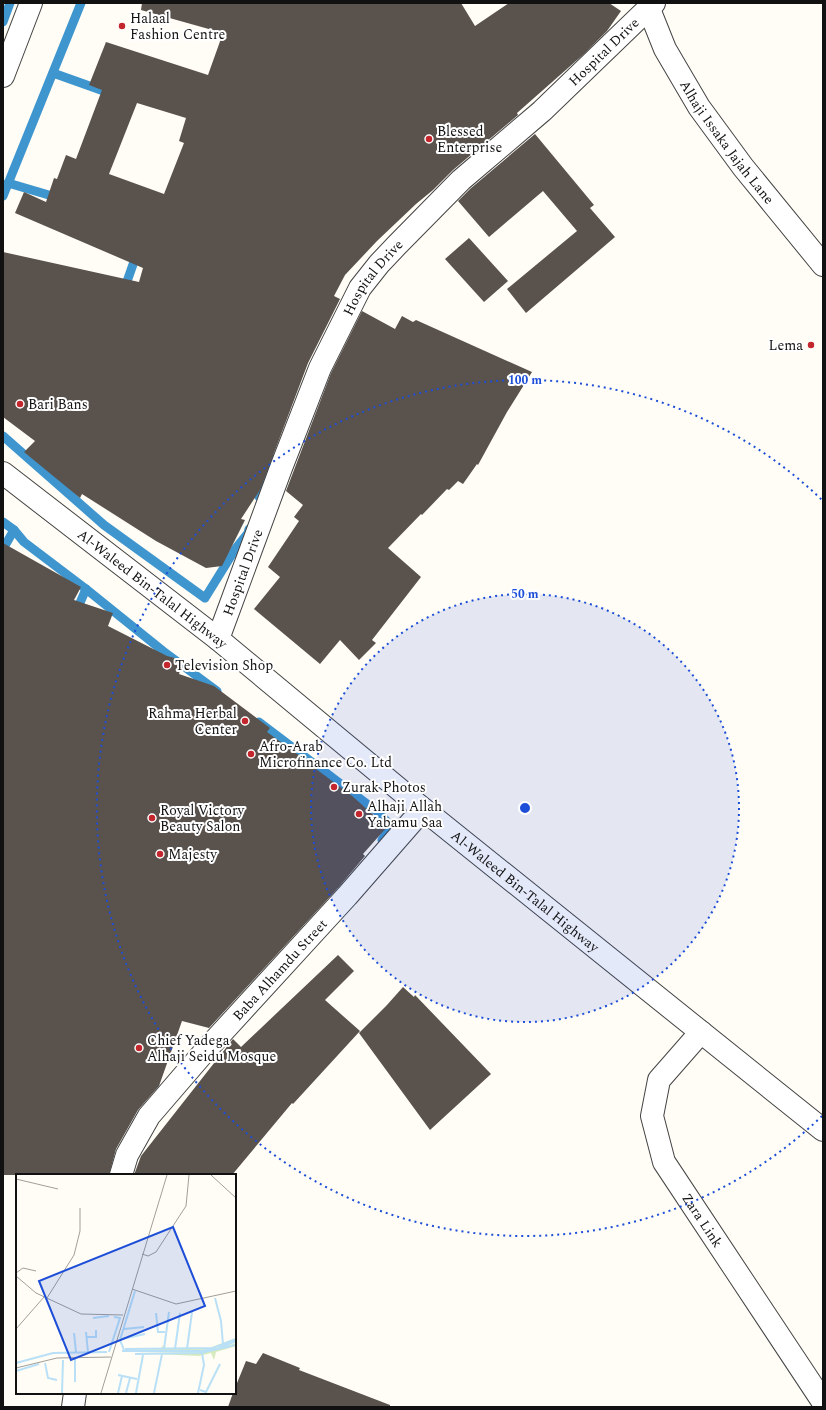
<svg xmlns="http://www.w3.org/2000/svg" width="826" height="1410" font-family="Spectral,serif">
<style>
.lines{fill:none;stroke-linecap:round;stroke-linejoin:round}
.stream{stroke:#3f96cf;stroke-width:9}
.building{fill:#5a524d;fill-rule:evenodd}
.minor-casing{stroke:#444;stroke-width:24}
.minor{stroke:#fff;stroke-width:22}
.ring{fill:none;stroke:#1d4ed8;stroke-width:2;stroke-dasharray:2 4}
.poi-dot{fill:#c4262e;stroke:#fff;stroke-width:1.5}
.labels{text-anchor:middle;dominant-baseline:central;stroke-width:4;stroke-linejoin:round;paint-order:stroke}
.poi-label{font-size:14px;fill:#111;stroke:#fff;text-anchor:start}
.street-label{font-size:14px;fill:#111;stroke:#fff}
.inset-river{fill:none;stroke:#b9e0f7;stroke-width:2}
.inset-road{fill:none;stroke:#a09f9a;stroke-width:1}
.view{fill:#1d4ed8;fill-opacity:0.15;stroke:#1d4ed8;stroke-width:2}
.inset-edge{fill:none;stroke:#111;stroke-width:2}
.centre{fill:#1d4ed8;stroke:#fff;stroke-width:2}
.ring-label{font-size:12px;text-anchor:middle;font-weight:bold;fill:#1d4ed8;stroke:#fff;stroke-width:4;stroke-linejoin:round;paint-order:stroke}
</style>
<rect width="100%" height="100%" fill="#fffdf5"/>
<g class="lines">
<g class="stream">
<polyline points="3,22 10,3"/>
<polyline points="53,73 112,94"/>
<polyline points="8,183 59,198"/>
<polyline points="3,196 81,3"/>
<polyline points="124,290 137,253"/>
<polyline points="3,436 104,525 205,598 236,548 248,533 249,529"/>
<polyline points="259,497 271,458"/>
<polyline points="3,522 14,530 24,542 86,589 163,651 217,691"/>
<polyline points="3,549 14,530"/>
<polyline points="76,612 86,589"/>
<polyline points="259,722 379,813 391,826 382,840"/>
</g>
</g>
<g class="building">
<path d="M142,3h319l14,23 34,-23h100l12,8 -14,20 -22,22 -68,60 1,2 -65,55 -20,20 -17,14 -39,37 -32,34 -11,21 6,3 -32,64 -48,127 -19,29 4,1 -23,46 -16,2 -50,-27 -74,-47 -2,4 -56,-46 11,-11 -32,-24v-165l136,30 4,-14 -128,-55 9,-21 22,10 8,-24 3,1 9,-24 10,4 26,-69 -13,-5 17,-43 102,33 15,-42 -82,-23zM137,103l49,15 -7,23 5,2 -20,51 -55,-20z"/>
<polygon points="535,134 594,205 590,208 615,237 526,313 507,289 577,231 543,191 489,237 458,201 470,189"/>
<polygon points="469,238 508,281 484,302 445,259"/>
<polygon points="362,311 395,329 402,316 413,322 416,320 532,372 507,412 478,465 477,464 463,484 458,481 449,490 447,489 422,515 421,514 388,548 421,577 372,640 376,643 359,660 340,640 320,664 254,609 280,577 268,567 299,521 294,517 303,505 286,491 331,373"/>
<polygon points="3,543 81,587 74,600 113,613 108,626 167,656 183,660 179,674 214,686 270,728 267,732 304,759 304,760 351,795 387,827 363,854 365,856 338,888 209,1028 182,1021 159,1086 138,1110 116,1149 109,1175 3,1175"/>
<polygon points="338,955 354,971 325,1000 360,1031 293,1104 292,1103 232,1175 134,1175 141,1156 233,1039 241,1047"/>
<polygon points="403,987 414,997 415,995 491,1074 430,1130 359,1033 387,1005"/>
<polygon points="263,1353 300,1368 299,1370 390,1405 390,1407 228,1407 233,1393 235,1393 235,1388 246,1361 256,1364"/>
</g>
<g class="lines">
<g class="minor-casing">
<g id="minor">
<path id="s1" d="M649,9l16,40 34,58 44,60 80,98"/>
<polyline points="3,76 31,3"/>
<path id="s2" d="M3,473l215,166 205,170 400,321"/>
<path id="s3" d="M218,639l63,-171 39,-100 40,-80 19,-24 17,-18 65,-66 81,-69 112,-108"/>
<path id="s4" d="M701,1032l-42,48 -7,36 12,46 159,240"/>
<path id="s5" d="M121,1175l6,-20 22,-39 56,-65 142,-155 76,-87"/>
<polyline points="73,1407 75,1393"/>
</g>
</g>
<use href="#minor" class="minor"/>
</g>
<circle cx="525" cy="808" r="214" fill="#1d4ed8" fill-opacity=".12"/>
<g class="ring">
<circle cx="525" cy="808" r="214"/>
<path d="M822 1116A428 428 0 1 1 822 500"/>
</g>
<g class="poi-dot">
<circle cx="122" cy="26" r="4"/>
<circle cx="429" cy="139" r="4"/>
<circle cx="811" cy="345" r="4"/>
<circle cx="20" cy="404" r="4"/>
<circle cx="167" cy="665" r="4"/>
<circle cx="245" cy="721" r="4"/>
<circle cx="251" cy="754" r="4"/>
<circle cx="334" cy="787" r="4"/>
<circle cx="359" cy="814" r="4"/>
<circle cx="152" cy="818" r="4"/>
<circle cx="160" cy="854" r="4"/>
<circle cx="139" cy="1048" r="4"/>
</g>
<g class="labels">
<g class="poi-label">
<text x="130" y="18">Halaal<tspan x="130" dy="16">Fashion Centre</tspan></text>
<text x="437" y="131">Blessed<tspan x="437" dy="16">Enterprise</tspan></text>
<text x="803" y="345" text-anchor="end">Lema</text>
<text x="28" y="404">Bari Bans</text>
<text x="175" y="665">Television Shop</text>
<text x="237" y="713" text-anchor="end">Rahma Herbal<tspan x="237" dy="16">Center</tspan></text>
<text x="259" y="746">Afro-Arab<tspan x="259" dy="16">Microfinance Co. Ltd</tspan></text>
<text x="342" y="787">Zurak Photos</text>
<text x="367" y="806">Alhaji Allah<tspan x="367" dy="16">Yabamu Saa</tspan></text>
<text x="160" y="810">Royal Victory<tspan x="160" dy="16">Beauty Salon</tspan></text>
<text x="168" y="854">Majesty</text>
<text x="147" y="1040">Chief Yadega<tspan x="147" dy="16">Alhaji Seidu Mosque</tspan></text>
</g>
<g class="street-label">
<text stroke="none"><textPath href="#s3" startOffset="719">Hospital Drive</textPath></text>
<text stroke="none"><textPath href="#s1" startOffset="155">Alhaji Issaka Jajah Lane</textPath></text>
<text stroke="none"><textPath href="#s3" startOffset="395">Hospital Drive</textPath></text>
<text stroke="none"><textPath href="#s3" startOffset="71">Hospital Drive</textPath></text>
<text stroke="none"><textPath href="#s2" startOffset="189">Al-Waleed Bin-Talal Highway</textPath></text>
<text stroke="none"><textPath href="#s2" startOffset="669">Al-Waleed Bin-Talal Highway</textPath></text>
<text stroke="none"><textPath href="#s5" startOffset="262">Baba Alhamdu Street</textPath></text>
<text stroke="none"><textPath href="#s4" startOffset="218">Zara Link</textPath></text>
</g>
</g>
<g transform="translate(16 1174)">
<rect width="220" height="220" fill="#fffdf5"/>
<path d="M220,164l-9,7 -20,5h-83l37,-1 2,-4 4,4 42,-1zM220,169v3l-20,6 -2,8 -3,-7 -12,3 -64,-3 68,-1z" fill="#d5ebbd"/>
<path class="inset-river" d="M199,124l6,23 2,23M140,139l2,19h7M77,144l16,-2M108,155l20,-2M70,158l2,20M58,159l2,19M71,163h9v-7M106,165l23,-5M109,175l88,-1 23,-9M148,175l5,-37M159,175l5,-36M171,175l5,-37M108,176l-4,-10 15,-49M106,177h80l15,-2 19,-8M93,178l11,-34 -6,-1M119,180l65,-1 36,-8M59,185v23M0,189l37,-10 54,-1M29,189l3,15 9,2M0,197l23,-7M102,201l19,4M184,216l6,2 14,-28M46,219l1,-33M102,219l4,-17M110,219l4,-15M120,219l7,-38M138,219l8,-39M182,219l6,-28 -2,-12"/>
<path class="inset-road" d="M195,1l25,23M0,5l42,10M126,80l6,2 8,-4 30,-46 3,-31M0,99l7,-5 13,3M0,102l20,17 45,21 42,1M116,115l44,15 60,-13M31,124l27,-43 6,-24v-23M0,155l28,-32M0,194l41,-10 54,-1M85,219l66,-218"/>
<path class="view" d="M157,53l32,79 -134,54 -32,-79z"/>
<rect width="220" height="220" class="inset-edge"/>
</g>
<circle cx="525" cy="808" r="6" class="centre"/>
<g class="ring-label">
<text x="525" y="384">100 m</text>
<text x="525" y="598">50 m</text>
</g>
<rect width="826" height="1410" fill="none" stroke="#111111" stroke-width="8"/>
</svg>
